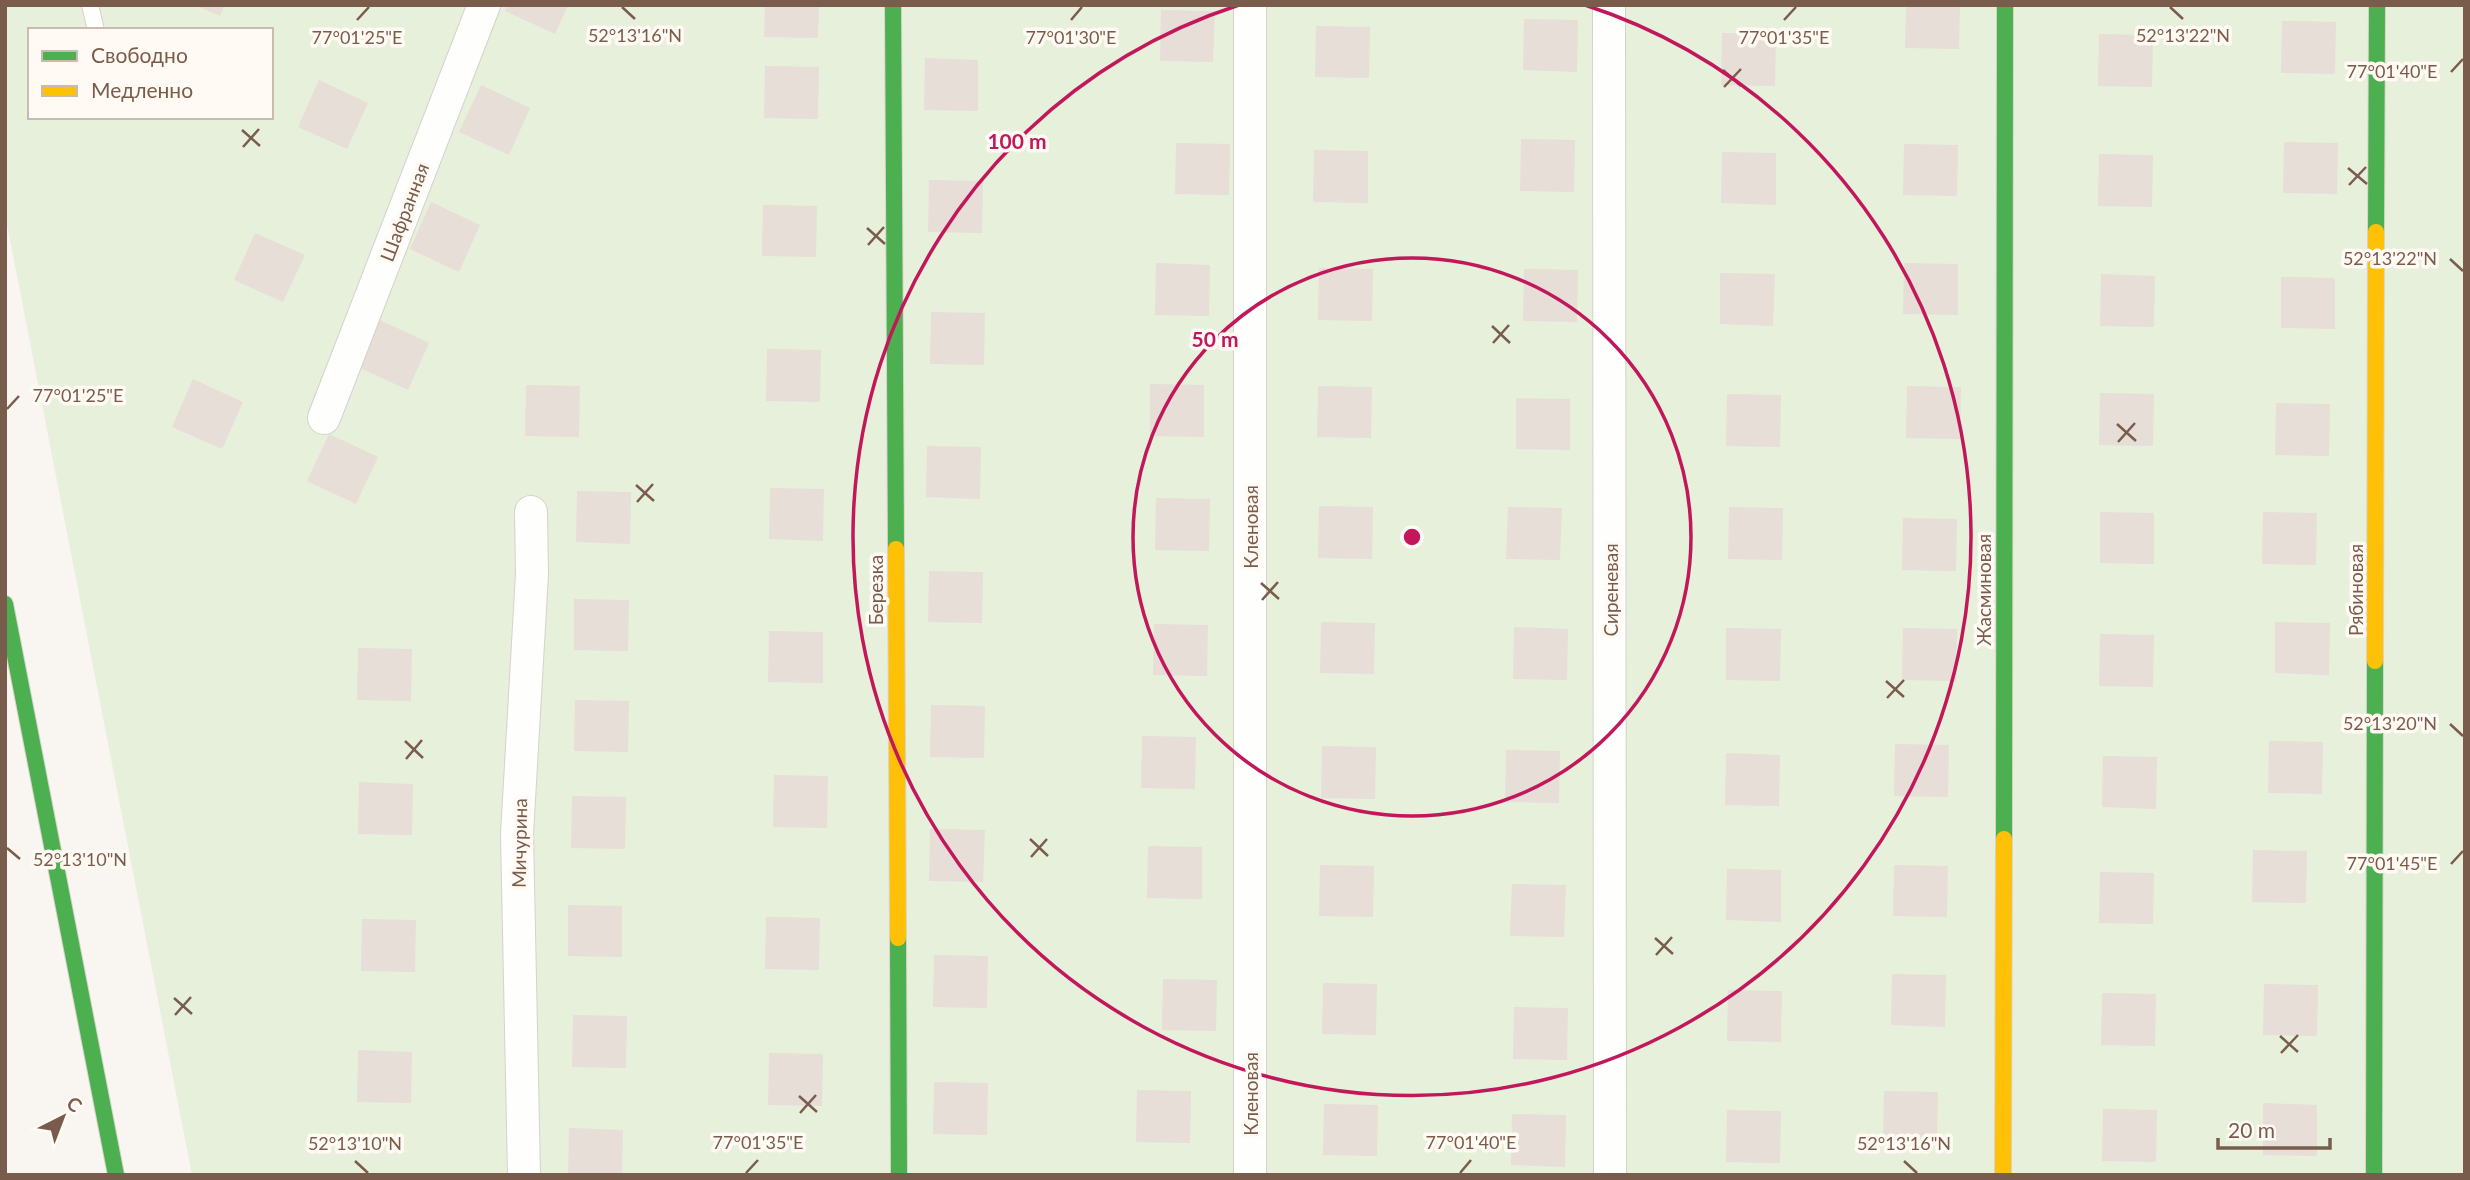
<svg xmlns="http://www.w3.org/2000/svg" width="2470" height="1180" font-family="Lato,sans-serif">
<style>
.green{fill:#e7f0db;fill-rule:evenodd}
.building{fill:#e6ded7}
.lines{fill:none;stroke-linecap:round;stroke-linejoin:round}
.lane-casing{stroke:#d7d1cb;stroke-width:18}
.street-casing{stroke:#d7d1cb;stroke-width:34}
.fast-casing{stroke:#d9d2cb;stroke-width:18}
.slow-casing{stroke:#d9d2cb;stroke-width:18}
.lane{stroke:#fefefd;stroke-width:16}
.street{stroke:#fefefd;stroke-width:32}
.fast{stroke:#4caf50;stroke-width:16}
.slow{stroke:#ffc107;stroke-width:16}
.ticks{fill:none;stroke:#7a5c4d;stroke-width:2.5}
.ring{fill:none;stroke:#c2185b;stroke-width:3.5}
.labels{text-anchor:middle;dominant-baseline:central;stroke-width:7;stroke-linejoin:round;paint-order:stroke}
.street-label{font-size:19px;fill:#7a5c4d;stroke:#fffaf3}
.ticks-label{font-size:18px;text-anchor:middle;fill:#7a5c4d;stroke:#fffaf3;stroke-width:7;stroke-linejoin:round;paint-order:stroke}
.centre{fill:#c2185b;stroke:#fffaf3;stroke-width:3.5}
.ring-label{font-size:21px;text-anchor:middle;font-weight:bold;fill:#c2185b;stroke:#fffaf3;stroke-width:7;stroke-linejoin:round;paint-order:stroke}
</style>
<rect width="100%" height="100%" fill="#f9f5f0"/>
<path class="green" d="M5,5h2460v1170h-2273l-187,-961zM30,30h241v87h-241z"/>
<g class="building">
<polygon points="195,5 225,5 220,16"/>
<polygon points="508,5 568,5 555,34 505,11"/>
<polygon points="765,5 819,5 818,38 764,37"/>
<polygon points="1906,5 1960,5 1959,49 1905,48"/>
<polygon points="1161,10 1215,11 1213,62 1160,61"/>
<polygon points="1524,19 1578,20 1577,72 1523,70"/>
<polygon points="2282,21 2336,22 2335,74 2281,73"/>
<polygon points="1316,26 1370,27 1369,78 1315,77"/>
<polygon points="1722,33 1776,34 1775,86 1721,85"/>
<polygon points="2099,34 2153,35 2152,87 2098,86"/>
<polygon points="925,58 978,60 978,111 924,110"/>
<polygon points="765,66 819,67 818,119 764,118"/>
<polygon points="319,80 368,103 347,149 298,127"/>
<polygon points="481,85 530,108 509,155 459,132"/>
<polygon points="1521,139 1575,140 1574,192 1520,191"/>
<polygon points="2284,142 2338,143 2337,194 2283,193"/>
<polygon points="1176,143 1230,144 1229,195 1175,194"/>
<polygon points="1904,144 1958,145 1957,196 1903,195"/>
<polygon points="1314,150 1368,151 1368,203 1313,202"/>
<polygon points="1722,152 1776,153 1776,205 1721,203"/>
<polygon points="2099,154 2153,155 2152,207 2098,206"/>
<polygon points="929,180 983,181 982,233 928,232"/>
<polygon points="431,202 480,225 459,272 410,249"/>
<polygon points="763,205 817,206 816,257 762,256"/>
<polygon points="255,233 305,255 283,302 234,280"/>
<polygon points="1156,263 1210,265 1209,316 1155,315"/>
<polygon points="1904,263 1958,264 1958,315 1903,314"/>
<polygon points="1319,268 1373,269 1372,321 1318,320"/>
<polygon points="1524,269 1578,270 1577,322 1523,321"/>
<polygon points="1720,273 1775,274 1773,326 1720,324"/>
<polygon points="2101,274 2155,276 2154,327 2100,326"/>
<polygon points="2281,277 2335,278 2335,329 2281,328"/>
<polygon points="931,312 985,313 984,365 930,364"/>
<polygon points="380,320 429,343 408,390 358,367"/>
<polygon points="767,349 821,350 820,402 766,401"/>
<polygon points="193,379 243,402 222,449 172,427"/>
<polygon points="1150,384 1204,385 1204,437 1150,436"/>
<polygon points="526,385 580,386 579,437 525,436"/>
<polygon points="1318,386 1372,387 1371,438 1317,437"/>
<polygon points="1907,386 1961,387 1960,439 1906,438"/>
<polygon points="2100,393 2154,394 2153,446 2099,445"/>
<polygon points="1727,394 1781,395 1780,447 1726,446"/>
<polygon points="1516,398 1570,399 1570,450 1516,449"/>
<polygon points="2276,403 2330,404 2329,456 2275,455"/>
<polygon points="329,434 378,457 356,504 307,481"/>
<polygon points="927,446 981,447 980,499 926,497"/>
<polygon points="770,488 824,489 823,541 769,539"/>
<polygon points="577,491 631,492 630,544 576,542"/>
<polygon points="1156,498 1210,499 1209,551 1155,550"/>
<polygon points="1319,506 1373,507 1372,559 1318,558"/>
<polygon points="1508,507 1562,508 1560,560 1506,559"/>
<polygon points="1729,507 1783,508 1782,560 1728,559"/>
<polygon points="2100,512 2154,513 2154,564 2100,563"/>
<polygon points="2263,512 2317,513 2316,565 2262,564"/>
<polygon points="1903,518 1957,519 1956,571 1902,570"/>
<polygon points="929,571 983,572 982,623 928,622"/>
<polygon points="574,599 629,600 628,651 574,650"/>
<polygon points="1321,622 1375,623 1374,674 1320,673"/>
<polygon points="2275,622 2330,623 2329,675 2275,673"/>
<polygon points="1154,624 1208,625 1207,676 1153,675"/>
<polygon points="1514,627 1568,629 1567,680 1513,679"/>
<polygon points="1726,628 1781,629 1780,681 1726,680"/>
<polygon points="1903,628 1957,629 1956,681 1902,680"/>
<polygon points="769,631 823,632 823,683 768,682"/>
<polygon points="2100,634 2154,635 2153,687 2099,686"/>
<polygon points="358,648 412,649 411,701 357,700"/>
<polygon points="575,700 629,701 628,752 574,751"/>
<polygon points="931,705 985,706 984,758 930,757"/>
<polygon points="1142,736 1196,737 1195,789 1141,788"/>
<polygon points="2269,741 2323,742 2322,794 2268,793"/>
<polygon points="1895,744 1949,745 1948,797 1894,796"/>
<polygon points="1322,746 1376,747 1375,799 1321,798"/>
<polygon points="1506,750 1560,751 1559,803 1505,802"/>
<polygon points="1726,753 1780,755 1779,806 1725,805"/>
<polygon points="2103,756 2157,757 2156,809 2102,807"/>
<polygon points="774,775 828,776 827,828 773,827"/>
<polygon points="359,782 413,784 412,835 358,834"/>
<polygon points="572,796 626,797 625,849 571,848"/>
<polygon points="930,829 985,830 983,882 929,881"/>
<polygon points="1148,846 1202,847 1202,899 1147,898"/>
<polygon points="2253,850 2307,851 2306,903 2252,902"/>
<polygon points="1320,865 1374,866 1373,917 1319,916"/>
<polygon points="1894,865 1948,866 1947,917 1893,916"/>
<polygon points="1727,869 1781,870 1781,922 1726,920"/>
<polygon points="2100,872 2154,873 2153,924 2099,923"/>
<polygon points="1512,884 1566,885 1564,937 1510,936"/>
<polygon points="568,905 622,906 622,957 568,956"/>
<polygon points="766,917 820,918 819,970 765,969"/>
<polygon points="362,919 416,920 415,972 361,971"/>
<polygon points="934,955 988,956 987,1008 933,1007"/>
<polygon points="1892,974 1946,975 1945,1027 1891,1025"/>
<polygon points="1163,979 1217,980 1216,1031 1162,1030"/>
<polygon points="1323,983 1377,984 1376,1035 1322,1034"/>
<polygon points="2264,984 2318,985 2317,1036 2263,1035"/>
<polygon points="1728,990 1782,991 1781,1042 1727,1041"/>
<polygon points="2102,993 2156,994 2155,1046 2101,1045"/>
<polygon points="1514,1007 1568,1008 1567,1060 1513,1059"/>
<polygon points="573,1015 627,1016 626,1068 572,1067"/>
<polygon points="358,1050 412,1052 411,1103 357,1102"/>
<polygon points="769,1053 823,1054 822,1106 768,1105"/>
<polygon points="934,1082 988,1083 987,1135 933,1134"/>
<polygon points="1137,1090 1191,1091 1190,1143 1136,1142"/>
<polygon points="1884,1091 1938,1092 1937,1143 1883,1142"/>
<polygon points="2263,1103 2317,1105 2317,1156 2263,1155"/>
<polygon points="1324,1104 1378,1105 1377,1156 1323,1155"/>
<polygon points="2103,1109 2157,1110 2156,1162 2102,1161"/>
<polygon points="1727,1110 1781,1111 1780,1163 1726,1162"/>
<polygon points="1512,1114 1566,1115 1565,1167 1511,1165"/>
<polygon points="569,1128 623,1130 622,1175 568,1175"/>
</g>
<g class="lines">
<g class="lane-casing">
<polyline id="lane" points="90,5 96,30"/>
</g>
<g class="street-casing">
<g id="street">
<polyline points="1609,5 1610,1175"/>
<polyline points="324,418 484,5"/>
<polyline points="524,1175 517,834 532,574 531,512"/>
<polyline points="1250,1175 1250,5"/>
</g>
</g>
<g class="fast-casing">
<g id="fast">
<polyline points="893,5 896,549"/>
<polyline points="2376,232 2377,5"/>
<polyline points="5,604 116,1175"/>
<polyline points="2004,839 2005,5"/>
<polyline points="898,938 899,1175"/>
<polyline points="2374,1175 2375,661"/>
</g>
</g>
<g class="slow-casing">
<g id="slow">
<polyline points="896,549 898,938"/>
<polyline points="2375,661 2376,232"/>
<polyline points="2003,1175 2004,839"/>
</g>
</g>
<use href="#lane" class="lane"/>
<use href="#street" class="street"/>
<use href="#fast" class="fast"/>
<use href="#slow" class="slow"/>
</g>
<path class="ticks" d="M622,7l13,12M2170,7l13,12M357,20l12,-13M1071,20l11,-13M1784,20l12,-13M1723,70l18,16M2451,72l12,-13M1724,87l17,-18M242,130l18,16M243,147l16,-18M2348,168l19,16M2349,185l17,-18M867,228l18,16M868,245l16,-18M2450,259l13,12M1492,326l18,17M1493,343l16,-18M7,409l12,-13M2117,424l19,17M2118,442l17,-19M636,485l18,16M637,502l16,-18M1261,583l18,16M1262,600l16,-18M1886,681l18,16M1887,698l17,-18M2450,724l13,12M405,741l18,17M406,759l16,-19M1030,839l18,17M7,848l13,11M1031,857l16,-18M2451,864l12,-13M1655,938l18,16M1656,955l16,-18M174,998l18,16M175,1015l16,-18M2280,1036l18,16M2281,1053l17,-18M799,1096l18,16M800,1113l16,-18M355,1161l13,12M1904,1161l13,12M746,1173l12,-13M1460,1173l11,-13"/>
<g class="ring">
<circle cx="1412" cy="537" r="279"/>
<path d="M1585 5A559 559 0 1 1 1239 5"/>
</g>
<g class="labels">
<g class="street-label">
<text transform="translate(404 212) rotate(-69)">Шафранная</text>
<text transform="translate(1250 527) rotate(-90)">Кленовая</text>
<text transform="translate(875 590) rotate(-90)">Березка</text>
<text transform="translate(1610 590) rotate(-90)">Сиреневая</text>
<text transform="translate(1983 590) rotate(-90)">Жасминовая</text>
<text transform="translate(2355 590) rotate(-90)">Рябиновая</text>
<text transform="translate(519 843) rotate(-89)">Мичурина</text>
<text transform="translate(1250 1094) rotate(-90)">Кленовая</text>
</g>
</g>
<g class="ticks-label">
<text x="635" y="42">52°13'16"N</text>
<text x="2183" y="42">52°13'22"N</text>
<text x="357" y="44">77°01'25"E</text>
<text x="1071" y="44">77°01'30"E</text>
<text x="1784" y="44">77°01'35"E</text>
<text x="2392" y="78">77°01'40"E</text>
<text x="2390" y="265">52°13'22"N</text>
<text x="78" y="402">77°01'25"E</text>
<text x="2390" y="730">52°13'20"N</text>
<text x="80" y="866">52°13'10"N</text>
<text x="2392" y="870">77°01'45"E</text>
<text x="758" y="1149">77°01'35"E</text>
<text x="1471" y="1149">77°01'40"E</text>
<text x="355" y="1150">52°13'10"N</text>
<text x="1904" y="1150">52°13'16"N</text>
</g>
<circle cx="1412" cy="537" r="10" class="centre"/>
<g class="ring-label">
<text x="1017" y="149">100 m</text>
<text x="1215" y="347">50 m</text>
</g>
<rect width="2470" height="1180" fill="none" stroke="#7a5c4d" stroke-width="14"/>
<rect x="28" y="28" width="245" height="91" fill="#fffaf3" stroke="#cabbb1" stroke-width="2"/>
<rect x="42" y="51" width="35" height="10" fill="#4caf50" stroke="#cabbb1" stroke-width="2"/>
<text x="91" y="63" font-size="21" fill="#7a5c4d">Свободно</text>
<rect x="42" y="86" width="35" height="10" fill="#ffc107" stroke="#cabbb1" stroke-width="2"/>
<text x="91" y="98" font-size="21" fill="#7a5c4d">Медленно</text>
<g transform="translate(63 1117) rotate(42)" stroke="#fffaf3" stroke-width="5" paint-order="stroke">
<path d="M0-5L12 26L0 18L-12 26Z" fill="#7a5c4d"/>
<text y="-10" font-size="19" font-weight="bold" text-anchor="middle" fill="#7a5c4d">С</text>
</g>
<path d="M2218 1138v10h112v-10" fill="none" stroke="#7a5c4d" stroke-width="3.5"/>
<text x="2228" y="1138" font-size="21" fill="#7a5c4d" stroke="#fffaf3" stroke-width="5" paint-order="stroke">20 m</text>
</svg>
